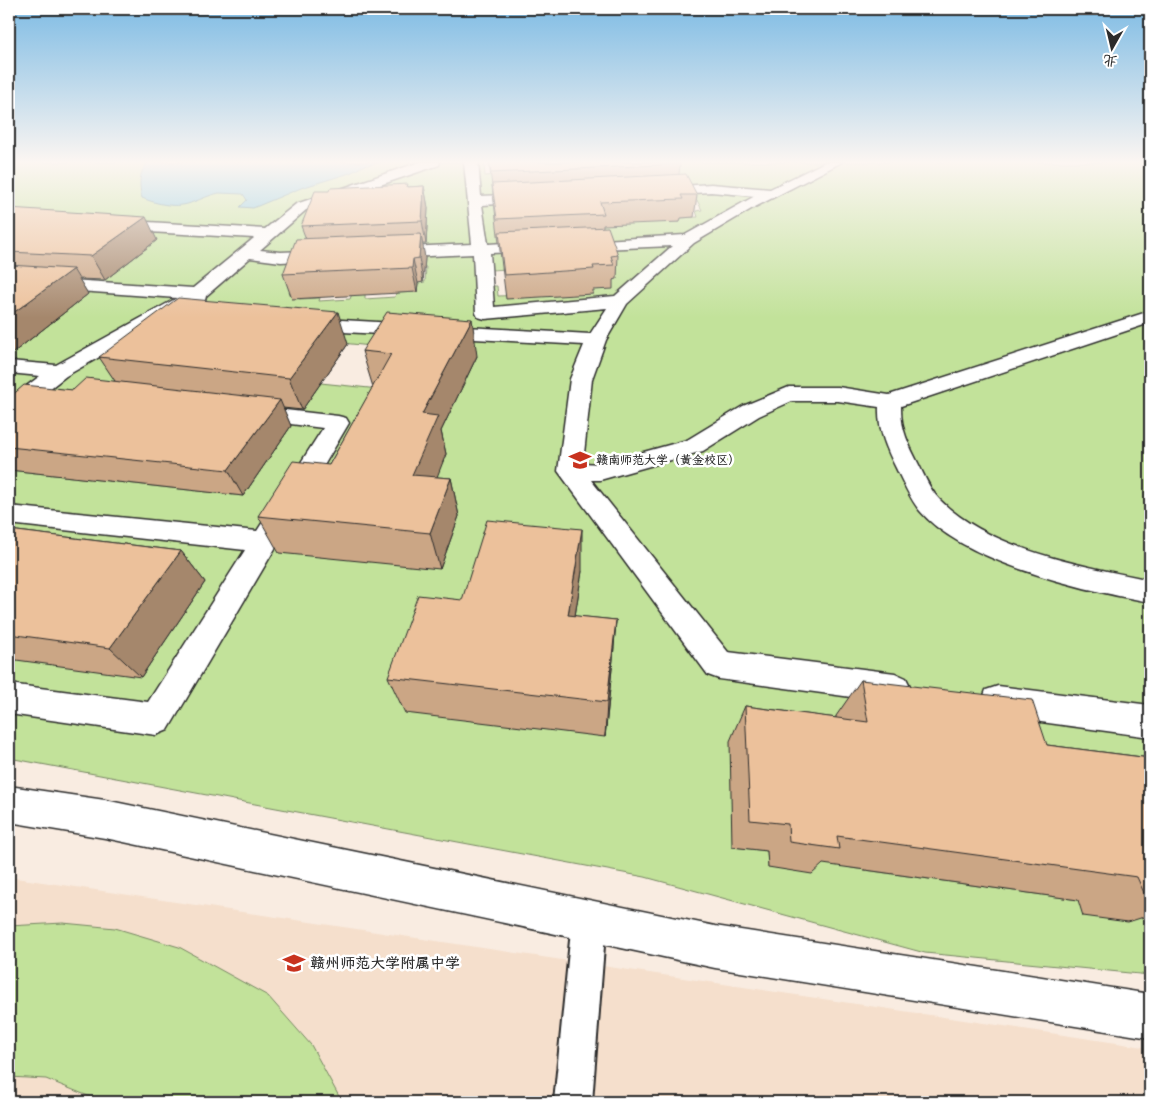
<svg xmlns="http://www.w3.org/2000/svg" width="1159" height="1111" font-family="'Shantell Sans','LXGW WenKai TC',sans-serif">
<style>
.built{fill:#f5dfcc}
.green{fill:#c2e29a;stroke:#768662;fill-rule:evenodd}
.water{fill:#7ec6de;stroke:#5d8896}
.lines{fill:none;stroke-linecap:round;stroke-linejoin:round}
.service-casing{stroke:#2b2b2b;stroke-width:4}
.minor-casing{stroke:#2b2b2b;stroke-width:3}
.service{fill:#fff;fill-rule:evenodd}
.minor{fill:#fff;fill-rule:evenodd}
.wall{fill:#cba685;stroke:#2b2b2b}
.shaded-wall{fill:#a5876c;stroke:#2b2b2b}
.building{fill:#ecc19b;stroke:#2b2b2b}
.labels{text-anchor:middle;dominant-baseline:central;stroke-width:5;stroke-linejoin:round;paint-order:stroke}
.poi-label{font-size:12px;font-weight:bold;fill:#2b2b2b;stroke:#fff;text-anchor:start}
.near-poi-label{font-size:15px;font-weight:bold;fill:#2b2b2b;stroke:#fff;text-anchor:start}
</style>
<rect width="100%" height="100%" fill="#f9ece1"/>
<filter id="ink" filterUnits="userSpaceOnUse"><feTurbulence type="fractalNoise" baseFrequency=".02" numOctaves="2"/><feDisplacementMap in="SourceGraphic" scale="10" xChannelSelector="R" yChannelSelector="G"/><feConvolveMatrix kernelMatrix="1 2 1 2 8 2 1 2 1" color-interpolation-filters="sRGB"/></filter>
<g filter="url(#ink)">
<polygon class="built" points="9,877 1150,1048 1150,1102 9,1102"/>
<g class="green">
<path d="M9,162h475l1,14 182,-14h483v737l-314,-183 10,78 -114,53 35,4 1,16 41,-29 42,30 299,42v65l-225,-22 -280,-76 -636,-119v-288l234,26 -234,-53zM680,200h17l5,10 -6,1 2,6 -19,1 1,4h-18l-2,-3zM407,267h19l-1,15 -7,1 -2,9 -20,1 -1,4 -30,2v-6l-13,1 -2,5 -31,2 1,-3 -21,1 3,-10zM509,269l84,24 -95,3 -1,-10h-6l-1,-16zM184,328l293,28 -20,41 -312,-32z"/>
<polygon points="63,923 115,928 179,947 268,996 311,1045 342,1102 103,1102 46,1079 9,1077 9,926"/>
</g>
<path class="water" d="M149,162h233l-19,4 -13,7 -49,15 -48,20 -13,-1 7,-7 -4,-6c-8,0 -16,-1 -24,-1 -10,2 -17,6 -26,9 -15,7 -36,2 -51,-4 -3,-12 -4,-27 7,-36z"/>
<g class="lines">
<g class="service-casing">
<polygon id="service" points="589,903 601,908 606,920 592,1102 554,1102 572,920 577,908"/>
</g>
<g class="minor-casing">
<g id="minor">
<polygon points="420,162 440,162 439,165 306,210 260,250 281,252 326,250 332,251 334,255 332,259 281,262 250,258 206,296 200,320 198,324 185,334 178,336 171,334 168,330 182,318 184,309 66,376 17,414 9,416 9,399 40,376 9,373 9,361 56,365 177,298 9,286 9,276 193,288 254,238 114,230 109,228 106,225 109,222 114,220 265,229 296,204"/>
<path d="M464,162h14l3,34 50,-2 5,1 2,3 -2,3 -5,1 -49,3 6,39 49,-3 6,2 2,3 -2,3 -6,2 -47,2 4,54 121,-11 57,-50 -95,4 -6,-2 -2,-3 2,-3 114,-7 70,-39 -44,-4 -55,3 -5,-1 -2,-3 2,-3 60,-4 59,5 55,-27h17l-89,46 -59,35 -67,61 -21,36 -14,39 -9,84 17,1 87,-24 56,-34 46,-19h49l51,8 261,-84v12l-249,83v3c0,21 8,36 17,54 6,12 12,27 21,36 50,51 144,67 211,81v22c-64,-11 -187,-40 -230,-91 -10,-12 -17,-29 -24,-43 -10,-20 -18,-38 -17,-61l-41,-6h-46l-33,15 -56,35 -103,29h-9l137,172 167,21 11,5 5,10 -5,10 -11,5 -176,-24 -11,-4 -150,-204 12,-92 14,-34 -278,-15 -7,-2 -3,-4 3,-4 7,-2 284,16 17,-26 -122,11 -7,-2 -2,-4 -3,-59 -87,4 -6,-1 -2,-4 2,-4 6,-1 86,-4z"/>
<polygon points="250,406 338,416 346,418 349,423 168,730 156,735 9,714 9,684 148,702 245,550 9,524 9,506 257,531 323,428 242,418 239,413 242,408"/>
<polygon points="998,686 1150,705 1150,737 998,716 986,712 982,701 986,690"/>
<polygon points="9,786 105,800 715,926 1150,994 1150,1038 715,968 105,838 9,822"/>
</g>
</g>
<use href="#service" class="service"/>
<use href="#minor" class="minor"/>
</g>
<g class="wall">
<polygon points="489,162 679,162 680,164 679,174 697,195 694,217 681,218 680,222 603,225 603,228 618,255 617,279 613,280 613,289 593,290 593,294 506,299"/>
<polygon points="424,186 428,208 426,244 422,244 425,258 423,282 418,283 417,292 292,299 283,274 306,239 301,226 408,187"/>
<polygon points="9,208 157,240 105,280 79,279 88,294 9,356"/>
<polygon points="348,344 302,410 283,408 291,426 243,496 9,470 9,398 73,390 115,381 99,357"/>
<polygon points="362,351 477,356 441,431 446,454 436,477 451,478 459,516 440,569 279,553 258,516 329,465 373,387"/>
<polygon points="9,530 181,551 205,582 141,677 9,659"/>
<polygon points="582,571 575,616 616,620 613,659 605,737 405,713 388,677 462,600"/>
<polygon points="861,680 1047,745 1150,758 1150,915 1128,922 1083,916 1078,900 823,864 812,874 768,867 767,851 732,847 730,741 745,706 836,718 836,716"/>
</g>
<g class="shaded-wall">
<polygon points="9,162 15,162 9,165"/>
<polygon points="424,186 428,208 426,244 422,221"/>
<polygon points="146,217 157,240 105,280 91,256"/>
<polygon points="421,234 425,258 423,282 419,258"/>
<polygon points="413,259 418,283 417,292 412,268"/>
<polygon points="73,269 88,294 9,356 9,316"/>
<polygon points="338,312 348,344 302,410 289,378"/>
<polygon points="472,319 477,356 441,431 446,454 423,513 412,475 422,414"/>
<polygon points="280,400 291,426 243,496 228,470"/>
<polygon points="451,478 459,516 440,569 430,533"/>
<polygon points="582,529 582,571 569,654 568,615"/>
<polygon points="181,551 205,582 141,677 110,648"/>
<polygon points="616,620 613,659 605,737 607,702"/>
</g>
<g class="building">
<polygon points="489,162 679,162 680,164 491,173"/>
<polygon points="686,174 697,195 681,195 683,199 600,202 604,214 497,219 492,184"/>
<polygon points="408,184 407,187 424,186 422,221 301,226 315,191 329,191 330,188"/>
<polygon points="9,208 146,217 91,256 9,252"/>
<polygon points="608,227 618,255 611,256 614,265 593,266 594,269 504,275 499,232"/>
<polygon points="421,234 419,258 413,259 412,268 283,274 296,239"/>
<polygon points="9,265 73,269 9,316"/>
<polygon points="178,298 338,312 289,378 99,357"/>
<polygon points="387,312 472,319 422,414 438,416 412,475 451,478 430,533 258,516 293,461 329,465 391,354 362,351"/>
<polygon points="86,378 280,400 228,470 9,447 9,398 24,385 73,390"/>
<polygon points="487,520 582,529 568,615 616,620 607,702 388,677 418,595 462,600"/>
<polygon points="9,530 181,551 110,648 9,634"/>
<polygon points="861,680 1032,700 1047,745 1150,758 1150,896 1145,895 1137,877 837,836 839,849 789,842 788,824 750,820 745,706 868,722"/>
</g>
</g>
<linearGradient id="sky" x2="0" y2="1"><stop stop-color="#7dbbe4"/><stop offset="0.51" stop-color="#fcf6f2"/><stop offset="1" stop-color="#fcf6f2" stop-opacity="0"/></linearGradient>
<rect width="1159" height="318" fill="url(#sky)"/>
<defs>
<g id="university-bare" transform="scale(1.725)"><path d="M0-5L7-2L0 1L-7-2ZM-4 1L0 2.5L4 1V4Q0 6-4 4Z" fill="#c8321e" stroke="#fff" stroke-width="2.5" paint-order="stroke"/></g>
<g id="school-bare" transform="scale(1.725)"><path d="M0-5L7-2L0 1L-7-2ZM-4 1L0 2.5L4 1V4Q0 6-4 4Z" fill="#c8321e" stroke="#fff" stroke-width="2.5" paint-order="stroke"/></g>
</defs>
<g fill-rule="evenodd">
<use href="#university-bare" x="580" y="460"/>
<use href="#school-bare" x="294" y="963"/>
</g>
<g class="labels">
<g class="poi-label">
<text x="596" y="460">赣南师范大学（黄金校区）</text>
</g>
<g class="near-poi-label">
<text x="310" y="963">赣州师范大学附属中学</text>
</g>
</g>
<rect width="1159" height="1111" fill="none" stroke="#fff" stroke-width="30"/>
<rect x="15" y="15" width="1129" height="1081" fill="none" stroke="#2b2b2b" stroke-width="2" filter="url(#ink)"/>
<g transform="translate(1112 48) rotate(188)" stroke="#ffffff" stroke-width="4" paint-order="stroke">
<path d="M0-4L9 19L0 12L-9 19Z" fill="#2b2b2b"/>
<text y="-8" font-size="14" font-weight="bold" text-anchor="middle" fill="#2b2b2b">北</text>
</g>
</svg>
